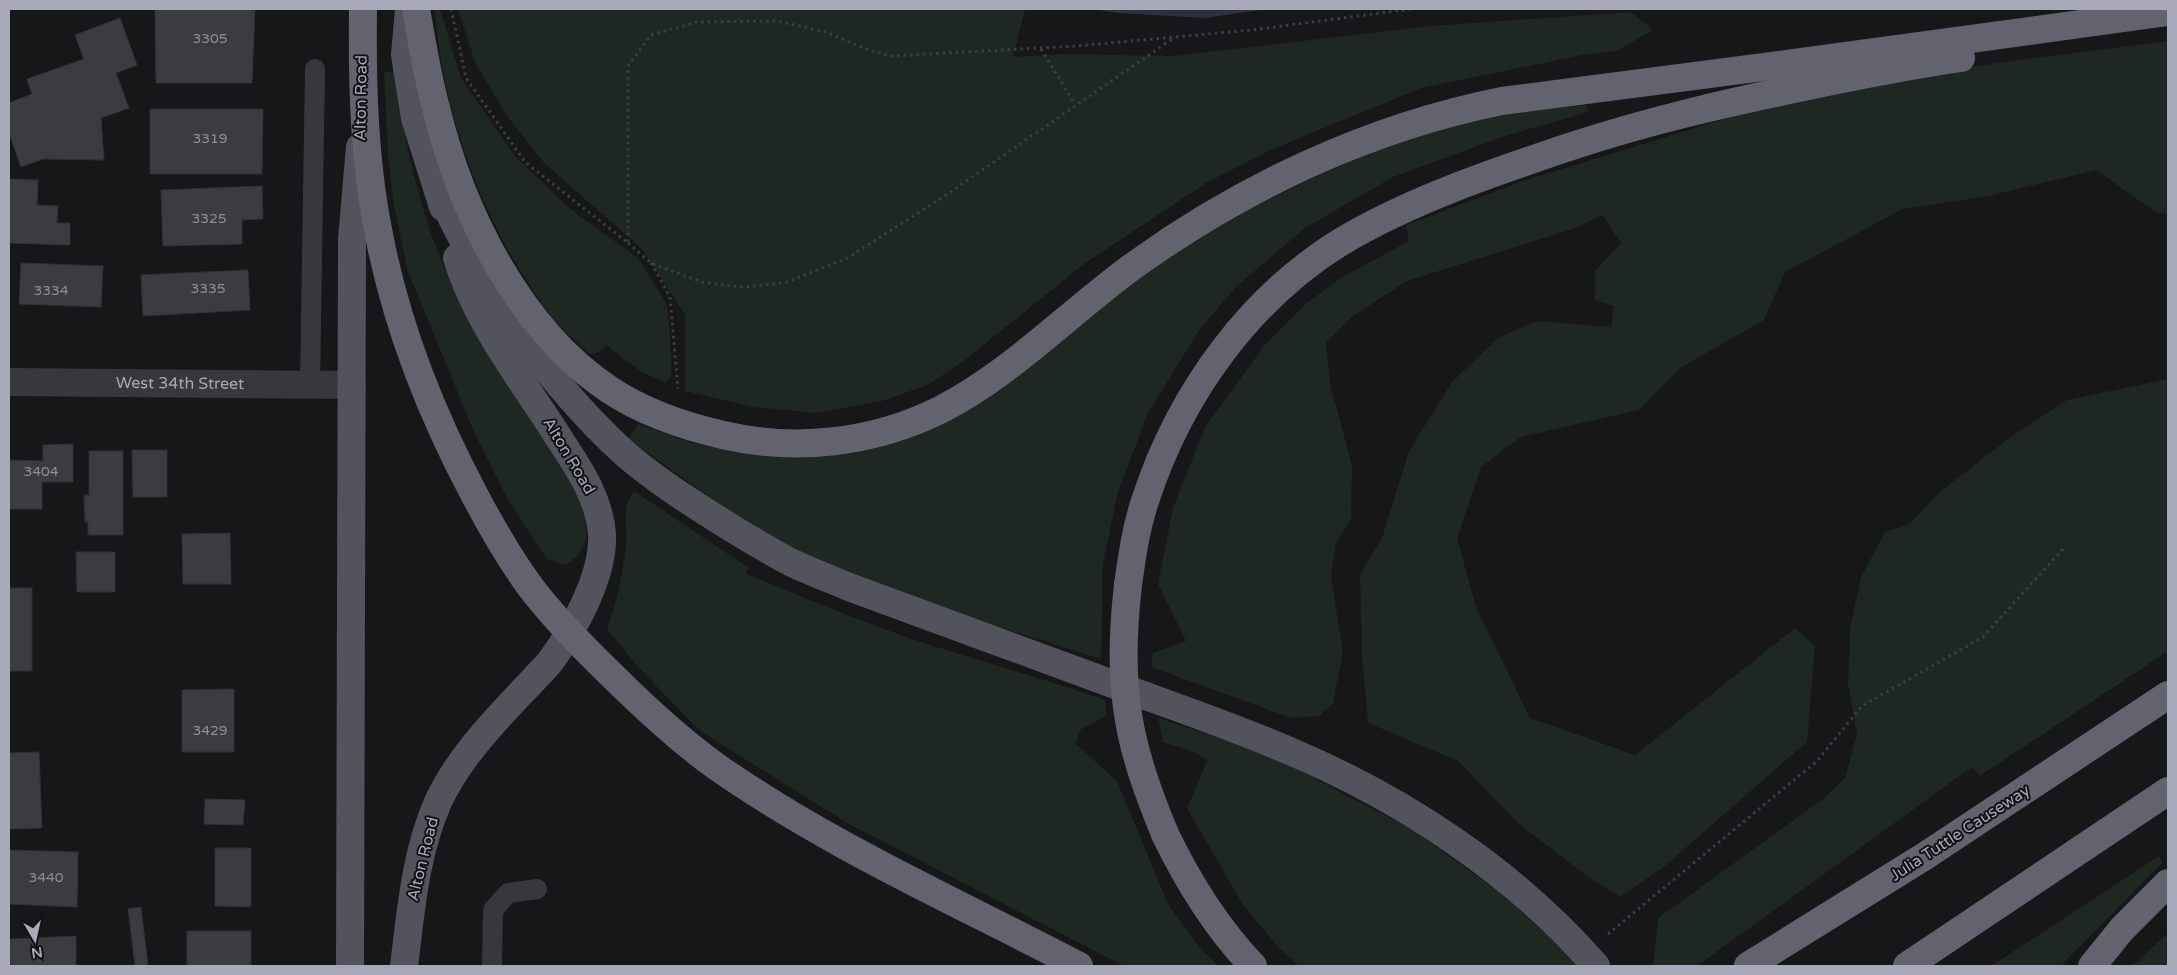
<svg xmlns="http://www.w3.org/2000/svg" width="2177" height="975" font-family="'Varela Round',sans-serif">
<style>
.green{fill:#1e2721}
.water{fill:#2c313d}
.building{fill:#3c3b40;stroke:#313034}
.lines{fill:none;stroke-linecap:round;stroke-linejoin:round}
.path{stroke:#3d3d45;stroke-width:3;stroke-dasharray:2.5 4;stroke-linecap:butt}
.lane{stroke:#38373e;stroke-width:20}
.street{stroke:#38373e;stroke-width:28}
.primary{stroke:#53535d;stroke-width:28}
.highway{stroke:#63636f;stroke-width:28}
.highway-bridge{stroke:#63636f;stroke-width:28}
.labels{text-anchor:middle;dominant-baseline:central;stroke-width:4;stroke-linejoin:round;paint-order:stroke}
.number-label{font-size:14px;fill:#8d8e9b}
.street-label{font-size:16px;fill:#a8a9b9;stroke:#121113}
</style>
<rect width="100%" height="100%" fill="#171618"/>
<g class="green">
<path d="M435,9h5l21,69 54,78 54,52 69,50 29,46 4,46v28l-6,4 -22,-9 -37,-28c-5,5 -8,10 -17,9 -13,-13 -28,-26 -40,-40 -7,-9 -13,-19 -19,-28 -53,-80 -89,-182 -95,-277z"/>
<polygon points="458,9 1025,9 1013,57 1062,54 1173,56 1430,26 1631,12 1653,30 1617,51 1583,55 1421,88 1273,149 1206,183 1084,264 965,360 928,385 882,401 816,413 753,407 685,391 685,315 642,249 544,163 506,115 475,62"/>
<polygon points="2168,41 2168,214 2157,213 2096,170 1989,196 1903,209 1785,272 1764,320 1680,368 1639,410 1521,437 1481,467 1457,538 1476,607 1530,718 1635,755 1795,628 1815,646 1807,742 1665,866 1620,897 1588,877 1519,824 1458,761 1368,723 1362,656 1360,574 1382,538 1409,451 1452,382 1499,337 1537,321 1611,327 1614,306 1595,300 1595,271 1621,243 1602,215 1573,229 1407,281 1352,317 1326,343 1331,388 1352,465 1351,519 1336,543 1331,576 1343,652 1333,703 1319,716 1291,718 1151,667 1153,653 1186,641 1158,584 1173,508 1205,427 1264,346 1308,302 1344,276 1409,241 1406,225 1523,181 1766,106 1870,84 2003,62"/>
<path d="M384,71l10,2c14,86 32,172 77,248 22,38 47,75 71,113 16,25 34,50 42,80 6,23 2,39 -19,51l-18,-6 -39,-59 -34,-68 -67,-163 -14,-69 -5,-45z"/>
<polygon points="1587,105 1589,112 1505,136 1393,177 1305,228 1237,286 1200,329 1148,413 1118,492 1103,563 1101,659 881,590 782,546 742,520 628,439 638,424 692,443 742,453 819,456 867,447 1101,306 1192,240 1247,210 1303,183 1372,152 1461,123 1530,111"/>
<polygon points="2168,379 2168,651 1980,776 1972,767 1697,966 1653,966 1658,918 1823,799 1845,778 1857,734 1848,685 1850,628 1861,577 1885,532 1908,525 1942,490 2012,436 2067,400"/>
<path d="M634,491l115,77 -4,5c55,24 111,46 167,66 64,21 130,39 193,61l1,16 -26,14 -4,14 41,37 51,123 32,44 19,18h-95l-277,-143 -147,-92 -62,-64 -31,-38c10,-27 15,-54 19,-83 2,-21 -6,-35 8,-55z"/>
<polygon points="1158,718 1268,754 1413,830 1499,892 1583,966 1299,966 1278,947 1243,905 1187,808 1207,761 1197,753 1163,742"/>
<polygon points="2159,856 2162,863 2061,966 1991,966"/>
<polygon points="2168,933 2168,966 2132,966"/>
</g>
<polygon class="water" points="1093,9 1268,9 1205,18 1117,13"/>
<g class="building">
<polygon points="155,9 255,9 252,83 156,83"/>
<polygon points="120,18 137,65 116,73 129,108 101,118 104,160 43,159 21,167 9,133 9,103 32,94 27,79 84,59 75,35"/>
<polygon points="150,109 263,109 262,174 150,174"/>
<polygon points="9,179 38,180 37,205 58,206 57,223 70,223 70,245 9,243"/>
<polygon points="262,186 263,219 242,220 242,244 163,246 161,190"/>
<polygon points="21,263 103,266 101,307 19,304"/>
<polygon points="248,270 250,310 143,316 141,275"/>
<polygon points="73,444 73,482 42,482 42,509 9,509 9,460 43,461 43,445"/>
<polygon points="132,450 167,450 167,497 133,497"/>
<polygon points="89,451 123,451 123,535 88,535 88,522 85,522 84,495 89,495"/>
<polygon points="230,533 231,584 183,584 182,534"/>
<polygon points="76,552 115,552 115,592 77,592"/>
<rect x="9" y="588" width="23" height="83"/>
<polygon points="234,689 234,752 182,752 182,690"/>
<polygon points="39,752 42,828 9,829 9,753"/>
<polygon points="205,799 245,800 243,825 204,824"/>
<polygon points="215,848 251,848 251,907 215,906"/>
<polygon points="9,850 78,852 77,907 9,904"/>
<polygon points="141,907 148,966 135,966 128,909"/>
<rect x="187" y="931" width="64" height="35"/>
<polygon points="76,936 76,966 9,966 9,939"/>
</g>
<g class="lines">
<g class="path">
<polyline points="451,9 466,78 525,162 628,243 628,66 651,35 697,22 777,21 826,32 866,49 891,56 1076,46 1252,30 1411,9"/>
<polyline points="1041,49 1075,104"/>
<polyline points="628,243 651,263 701,282 743,287 784,283 846,259 949,193 1175,37"/>
<polyline points="651,263 670,297 678,389"/>
<polyline points="1608,934 1817,761 1862,706 1983,637 2064,548"/>
</g>
<g class="lane">
<polyline points="310,386 315,69"/>
<polyline points="492,966 493,910 508,893 537,889"/>
</g>
<path class="street" id="s1" d="M9,382l343,3"/>
<g class="primary">
<polyline points="409,9 405,55 415,118 443,207"/>
<path d="M438,189c44,97 106,190 184,262 19,17 40,32 61,46 35,23 70,45 107,65 19,9 40,17 59,25 93,35 187,68 280,103 55,20 110,39 163,62 113,48 223,121 304,214"/>
<polyline points="350,966 352,239 360,147"/>
<path d="M404,966c7,-55 11,-112 34,-164 25,-54 73,-97 112,-140 24,-33 54,-86 52,-128 -3,-38 -25,-68 -45,-99 -35,-55 -81,-114 -100,-177"/>
</g>
<g class="highway">
<path d="M363,9c-1,77 1,155 17,231 18,90 51,173 94,254 18,34 37,68 61,99 28,35 61,67 93,98 28,27 57,53 89,76 113,79 240,135 362,199"/>
<path d="M416,9c6,33 11,66 20,99 25,103 83,222 174,282 33,22 74,36 113,45 73,17 150,8 217,-25 70,-35 132,-100 196,-146 109,-78 235,-137 366,-163l307,-40 359,-49"/>
<path d="M1128,585c4,-29 8,-57 17,-84 35,-108 107,-208 206,-265 69,-39 144,-64 218,-89 82,-27 161,-45 244,-62 49,-10 99,-20 148,-27"/>
<path d="M1165,834c23,48 51,93 88,132"/>
<polyline points="1748,966 1925,856 2168,695"/>
<polyline points="1907,966 2168,791"/>
<polyline points="2092,966 2122,929 2168,883"/>
</g>
<path class="highway-bridge" d="M1128,585c-5,43 -7,86 0,129 6,41 21,81 37,120"/>
</g>
<g class="labels">
<g class="number-label">
<text x="210" y="38">3305</text>
<text x="210" y="138">3319</text>
<text x="209" y="218">3325</text>
<text x="208" y="288">3335</text>
<text x="51" y="290">3334</text>
<text x="41" y="471">3404</text>
<text x="210" y="730">3429</text>
<text x="46" y="877">3440</text>
</g>
<g class="street-label">
<text transform="translate(361 98) rotate(-89)">Alton Road</text>
<text stroke="none"><textPath href="#s1" startOffset="171">West 34th Street</textPath></text>
<text transform="translate(569 456) rotate(59)">Alton Road</text>
<text transform="translate(1960 833) rotate(-33)">Julia Tuttle Causeway</text>
<text transform="translate(423 859) rotate(-76)">Alton Road</text>
</g>
</g>
<rect width="2177" height="975" fill="none" stroke="#a8a9b9" stroke-width="20"/>
<g transform="translate(35 940) rotate(171)" stroke="#121113" stroke-width="4" paint-order="stroke">
<path d="M0-4L9 19L0 12L-9 19Z" fill="#a8a9b9"/>
<text y="-8" font-size="14" font-weight="bold" text-anchor="middle" fill="#a8a9b9">N</text>
</g>
</svg>
